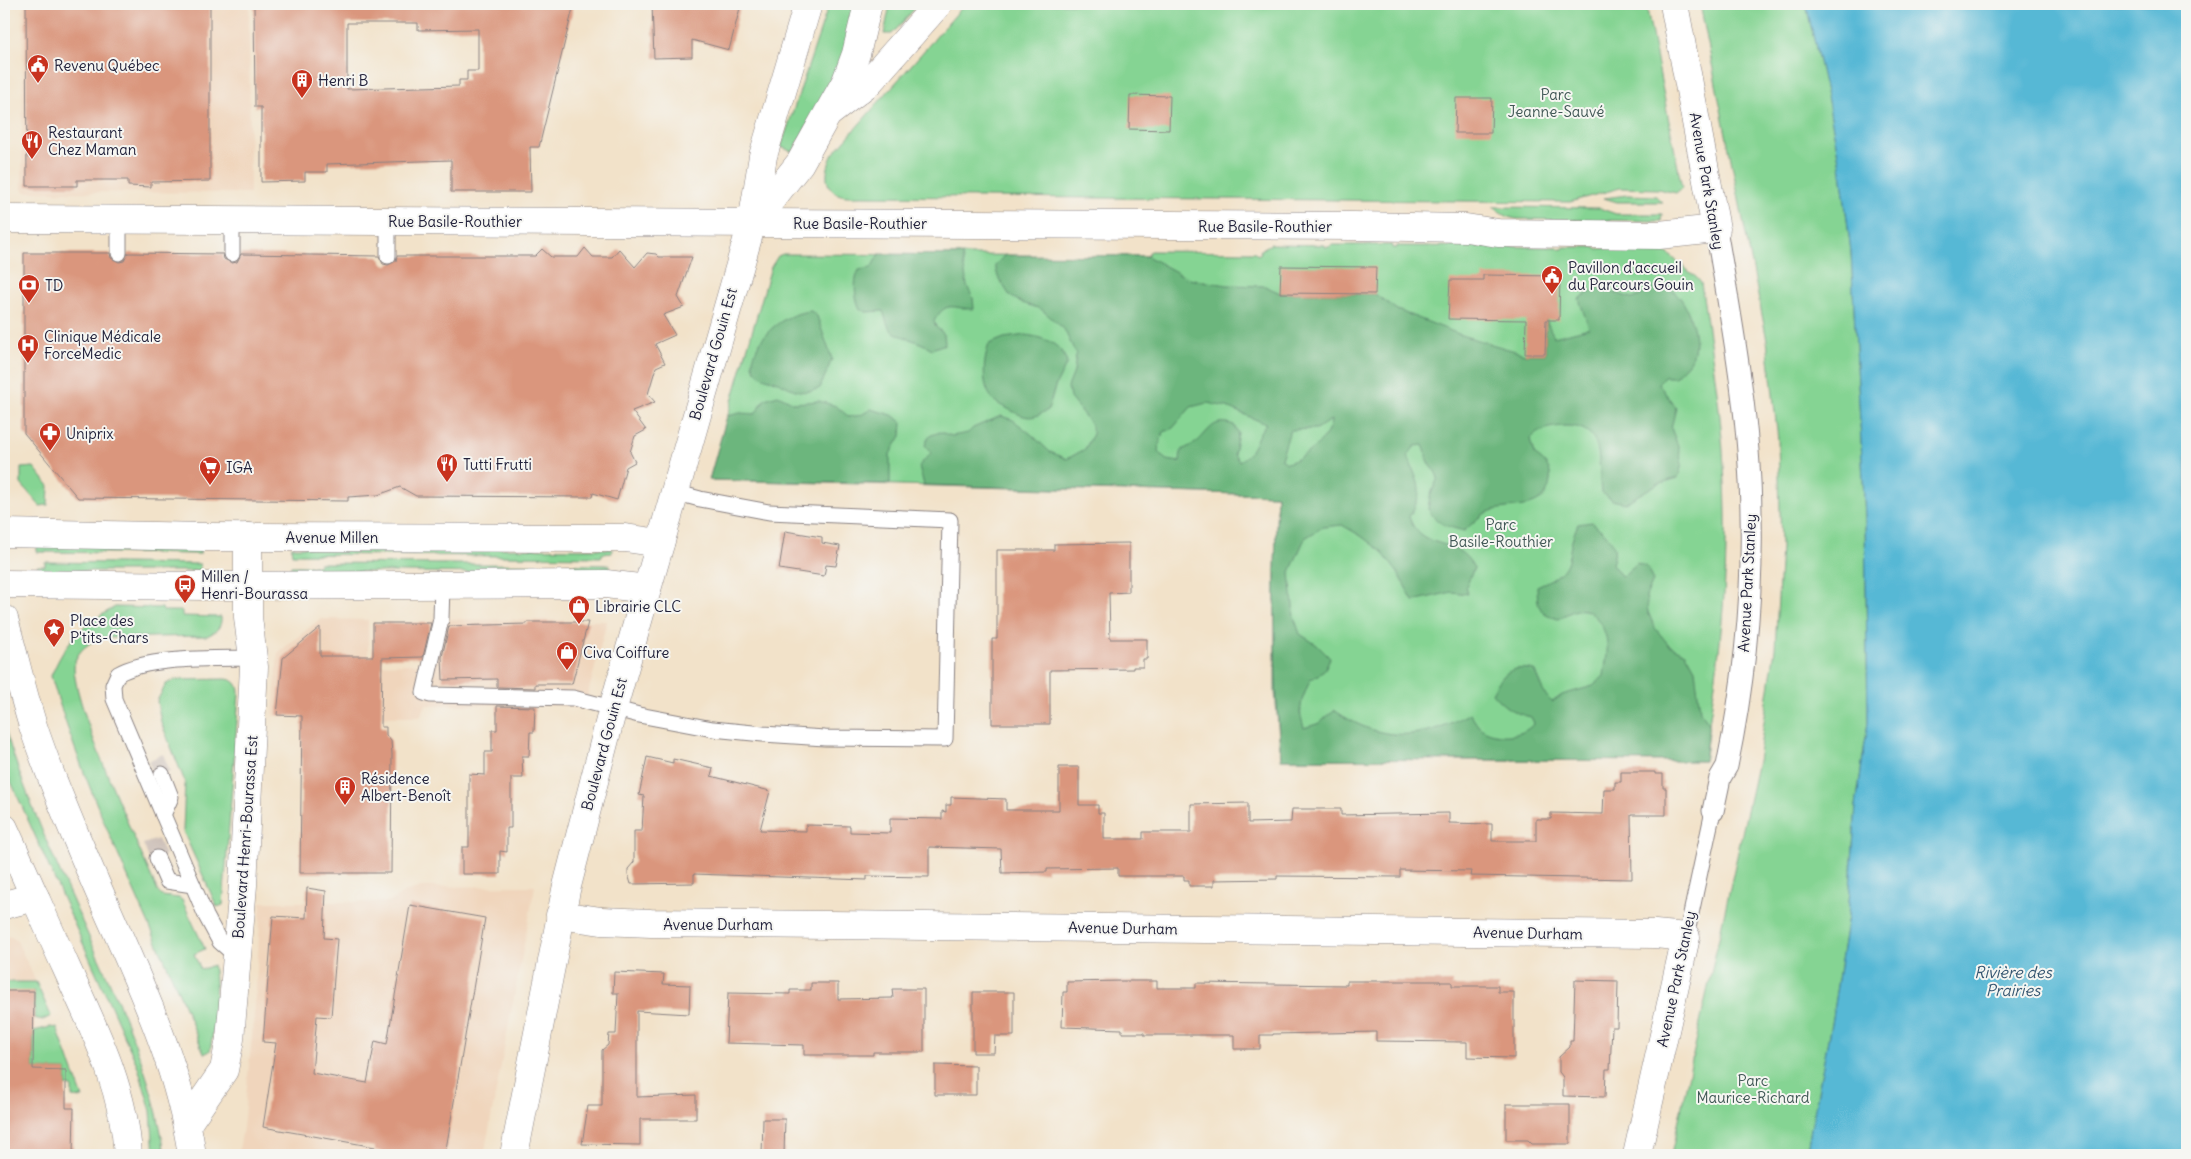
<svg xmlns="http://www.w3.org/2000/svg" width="2191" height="1159" font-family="Delius,sans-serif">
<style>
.built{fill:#f0d5bc}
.industrial{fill:#cec1b9}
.green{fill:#85d493;stroke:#547b67}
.forest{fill:#6cb67d;stroke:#476c5c;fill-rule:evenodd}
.water{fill:#57b8d5;stroke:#3c6d88}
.building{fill:#da967d;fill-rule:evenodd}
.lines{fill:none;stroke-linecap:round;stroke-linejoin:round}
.service-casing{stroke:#8a8282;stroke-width:17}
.pedestrian-casing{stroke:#8a8282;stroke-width:23}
.minor-casing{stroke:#8a8282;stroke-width:29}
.tertiary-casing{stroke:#8a8282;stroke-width:29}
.secondary-casing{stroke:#8a8282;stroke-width:29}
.primary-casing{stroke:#8a8282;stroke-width:29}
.service{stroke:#fff;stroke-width:15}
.pedestrian{stroke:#fff;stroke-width:21}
.minor{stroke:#fff;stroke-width:28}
.tertiary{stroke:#fff;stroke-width:28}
.secondary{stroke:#fff;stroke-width:28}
.primary{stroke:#fff;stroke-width:28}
.labels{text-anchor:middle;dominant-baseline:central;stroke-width:4;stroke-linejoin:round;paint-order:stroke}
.poi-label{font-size:15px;fill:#22223b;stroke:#f6f6f2;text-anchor:start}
.park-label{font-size:15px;fill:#405755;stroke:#f6f6f2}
.street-label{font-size:15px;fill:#22223b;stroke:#f6f6f2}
.water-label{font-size:16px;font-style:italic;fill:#355671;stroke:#f6f6f2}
</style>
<rect width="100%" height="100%" fill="#f6f6f2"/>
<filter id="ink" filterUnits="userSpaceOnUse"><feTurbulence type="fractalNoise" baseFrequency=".02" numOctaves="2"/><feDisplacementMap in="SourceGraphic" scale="10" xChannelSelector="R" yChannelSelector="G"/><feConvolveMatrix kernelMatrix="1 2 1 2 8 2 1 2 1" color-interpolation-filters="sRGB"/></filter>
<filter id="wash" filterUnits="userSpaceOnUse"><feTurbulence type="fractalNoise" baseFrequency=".0096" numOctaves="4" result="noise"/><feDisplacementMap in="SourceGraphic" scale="20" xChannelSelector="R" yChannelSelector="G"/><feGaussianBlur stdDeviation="1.12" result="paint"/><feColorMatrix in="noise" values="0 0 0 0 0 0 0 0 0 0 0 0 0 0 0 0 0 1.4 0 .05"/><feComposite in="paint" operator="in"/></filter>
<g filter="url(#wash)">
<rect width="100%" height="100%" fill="#f2e2c9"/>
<g class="built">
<polygon points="23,4 249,4 250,193 25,192 22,189"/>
<polygon points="320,619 368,620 368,665 421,664 433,619 607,621 584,709 557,705 426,705 420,717 273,716 278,653"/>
<polygon points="535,886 484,1155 238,1155 243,1128 255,1004 261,902 389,902 407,891 422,887"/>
<polygon points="4,936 12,937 17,941 38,986 4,986"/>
</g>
<g class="industrial">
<polygon points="163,754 170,771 155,777 148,761"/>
<polygon points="158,839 165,855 150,861 143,844"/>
</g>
<g class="green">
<polygon points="829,4 856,4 845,54 793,152 781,147"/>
<polygon points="890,4 919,4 892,34 884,34"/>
<path d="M965,4h681l36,184 -6,5 -18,-4 -38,-1 -50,14 -707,-6c-8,0 -18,1 -25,-2 -17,-8 -11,-28 -5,-40z"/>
<polygon points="1700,4 1806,4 1828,101 1841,171 1851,251 1865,517 1868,722 1856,806 1848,916 1831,1024 1806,1155 1671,1155 1758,761 1775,649 1781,547 1778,440 1767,340"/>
<polygon points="1627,195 1656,196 1662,202 1617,202 1604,198"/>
<polygon points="1493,207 1599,208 1616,214 1662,214 1661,221 1516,219 1508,217"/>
<path d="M1271,244l54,1v2h5l1,-2h61v3h5v-2l161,1 1,2h4l1,-2h32v2l23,-2 1,3h5v-3h24v3h5v-2h7l36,30 4,5c9,61 20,122 23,184 6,84 -1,168 -14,250 -3,16 -3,30 -6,44l-423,-2 -6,-67v-122l2,-75 -568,-15 62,-213 7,-11 5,-2 364,2 3,-5 105,1 2,3 4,-2 -1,-3z"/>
<polygon points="34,467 49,486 48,505 40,506 21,484 21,468"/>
<polygon points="37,545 200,547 200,554 37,552"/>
<polygon points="291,547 612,549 612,553 602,554 602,557 292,554"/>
<polygon points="45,562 200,564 200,571 37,571 37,566 45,566"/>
<polygon points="319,563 610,565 610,574 291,571 291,566 319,566"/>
<path d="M115,607l47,1 1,3h19v5l39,1c1,10 -5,15 -14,19l-108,2c-10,5 -20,12 -24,23 -10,29 68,195 83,231l4,4 17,2 3,2 23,49 -11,5 7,16 12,-5c5,28 2,58 -3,86l-6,3c-49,-126 -115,-247 -153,-378 16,-37 29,-49 64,-69z"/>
<path d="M226,679c9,1 13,5 13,15l-16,211 -6,2 -34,-76 2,-49 -24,-60 -4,-21 9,-17 9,-4z"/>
<path d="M4,726c22,73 54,142 85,211 32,70 65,141 76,218h-11l-3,-44 -13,-44 -134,-301z"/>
<polygon points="4,982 36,982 51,1016 43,1020 34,1018 34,991 20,994 4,994"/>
<polygon points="50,1027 57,1028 83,1098 72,1097 72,1087 66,1086 66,1070 33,1069 34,1031"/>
</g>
<g class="forest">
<path d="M879,254l83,1 5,31 6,12 1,11c-21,0 -27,-10 -40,12l2,6 8,7 1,10 -13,5c-10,-7 -35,-13 -41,-19 -4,-4 -6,-14 -8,-19l-17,1 -7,-4c-4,-11 -6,-27 0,-38l12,-2z"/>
<path d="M1005,255l142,1 42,23 38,6 38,1 15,7 95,1 22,16 67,26 61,18h20l1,-34 8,17 35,-9 -10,-29 19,-12c9,2 31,12 37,11 11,-3 19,-18 36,-9 17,10 31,53 20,70 -4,7 -11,12 -16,18h-11l-6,6 18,25 -5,20 7,18 4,18 -4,14 -21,6 -32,19 -13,-3 -11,-8c-4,-30 6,-67 -37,-66 -15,1 -24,3 -34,13l4,15c10,7 18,13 16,27 -4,33 -39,22 -62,31 -8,3 -17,13 -24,19 -18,-5 -26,-6 -36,-22l2,-13 8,-18c-2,-7 -6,-10 -9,-16 -3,-6 -3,-11 -6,-17l-8,1 -7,9c9,30 19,32 1,62 13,37 47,16 65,51l-8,18 2,8 -16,-2 -39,9 -15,-28 -17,-22 -20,-15 -19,-11 -19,2 -18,11 -15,34 4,45 6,17 17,11 13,13 -6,13 -14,9 -8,20 -2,13 4,15 16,-5 14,-13c47,33 87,31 136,3 3,5 7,13 12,16 14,9 41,9 52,-6l-3,-6c-18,-4 -27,-10 -39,-24 11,-20 18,-28 42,-23 7,14 7,22 18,32l10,-7 31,-9 11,-10c1,-10 4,-22 3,-32 0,-11 -10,-32 -23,-34 -9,-2 -18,5 -26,9 -21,-7 -20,-12 -21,-33 43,-18 25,-27 41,-62l14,-2c15,14 28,20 20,42l10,13 15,-14 10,4 6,14 -7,15 2,16 7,16 14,17 17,8 9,16 5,42 9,12 -5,38 -423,-2c-8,-88 -7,-176 -4,-264l-353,-10 -5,-19 12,-13 -6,-8 4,-9 11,-4 12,4 16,-3 5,-5 28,-12 12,4 18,14 19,18 17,7 18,-10 8,-15 -3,-11 -20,-25 -2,-11 6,-15 2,-18 -12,-25 -23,-20 -19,-6 -12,-7 -12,-19 -3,-12zM1207,403l20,4 39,17c-13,14 -8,26 -27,37l-5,-7 4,-21 -4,-8c-20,-7 -23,3 -36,16 -4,4 -12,6 -17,10l-1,11 -14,-2 -7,-8 1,-12 4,-8 9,-4 18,-21zM1331,420c-1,19 -27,38 -44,43l-6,-4 9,-29 26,-1z"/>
<path d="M811,311l6,5 15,43 -12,29c-18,7 -23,3 -40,-5 -8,-5 -22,-4 -26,-15 -3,-6 0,-12 2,-18 9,-21 32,-37 55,-39z"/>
<path d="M1026,335c19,3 35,8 41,28l-12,24 -7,23c-16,9 -20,9 -36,1 -5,-3 -11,-5 -15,-8 -17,-13 -14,-41 -8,-59l15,-6z"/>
<polygon points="778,395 794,403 819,401 836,406 849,417 861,415 871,409 892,415 902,422 901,436 890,454 890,484 709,480 727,416 740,413 755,414 765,399"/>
</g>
<polygon class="water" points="1806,4 2187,4 2187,1155 1806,1155 1831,1024 1848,916 1856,806 1868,722 1865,517 1851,252 1841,171 1828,101"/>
<g id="blocks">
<g class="building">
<polygon points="26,4 210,4 210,181 151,182 151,187 128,186 128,180 77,180 77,186 27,186"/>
<path d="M254,4h320l-35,143h-9l1,45h-80v-32l-124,4v8h-22v9l-44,1v-75h-6zM347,23h71v7l60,-1v42h-11v9h-8v6l-112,3z"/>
<polygon points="652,4 741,4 729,50 692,40 692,57 654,58"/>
<polygon points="1130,95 1170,96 1169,130 1129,129"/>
<polygon points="1456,98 1492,98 1491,133 1455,133"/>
<polygon points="585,248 593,257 612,257 619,249 635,267 647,253 656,254 659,257 692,257 678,297 684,307 663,315 675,335 655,344 665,363 656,367 648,394 655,402 632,411 646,430 635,436 630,452 635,462 626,467 617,500 593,493 592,497 416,496 400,487 378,495 348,497 348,501 78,498 24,433 24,253 110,253 111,258 119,262 124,261 128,253 223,254 224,259 232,263 237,262 241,254 379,256 383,264 388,265 396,261 397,256 535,256 542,249 551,257 578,257"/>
<polygon points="1281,266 1376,267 1375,294 1280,293"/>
<polygon points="1483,275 1560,276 1559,320 1546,320 1545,354 1525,354 1526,320 1448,319 1450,280 1483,280"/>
<polygon points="785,531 822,537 822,543 840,546 836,566 826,565 824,576 779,569"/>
<polygon points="1129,543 1129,592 1109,593 1110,639 1147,639 1147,659 1143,659 1143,667 1133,667 1133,669 1050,670 1050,724 992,724 992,639 997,639 997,550 1054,550 1054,544"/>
<polygon points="527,622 588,622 572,684 535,684 535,688 497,687 497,679 443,680 442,657 449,626 527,624"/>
<polygon points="373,623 431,623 423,657 382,658 381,727 386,727 386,735 391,741 392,754 391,873 300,873 302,716 277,715 283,658 320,627 320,656 373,656"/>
<polygon points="497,706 535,707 534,732 530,732 529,756 522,756 523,778 511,778 511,828 507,828 507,852 500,851 500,874 462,874 462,847 469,847 469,774 485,775 485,752 492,752 492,730 497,730"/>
<polygon points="647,757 673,763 673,759 713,768 711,776 770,791 760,830 806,831 806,825 850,826 850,832 890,833 890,818 942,819 942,811 946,812 946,805 951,805 951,797 1006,799 1006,810 1059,810 1059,767 1079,767 1079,805 1098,805 1098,813 1104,813 1104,839 1143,839 1143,832 1191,832 1191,804 1248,803 1248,823 1291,822 1292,809 1341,809 1341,815 1449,813 1449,823 1492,824 1492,841 1536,841 1536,819 1551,819 1551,813 1603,814 1604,789 1615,789 1615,782 1621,782 1621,772 1655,772 1655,774 1663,774 1663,788 1666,788 1666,815 1631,815 1632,879 1470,876 1471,871 1400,870 1400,877 1277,876 1277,879 1214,880 1214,886 1189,886 1189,880 1184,880 1184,876 1118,876 1118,868 1047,869 1047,872 1002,873 1001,849 929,847 929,877 867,876 867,880 694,874 694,883 631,884 628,874 628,869 634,862 634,831 642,831 644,796 639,795"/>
<polygon points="307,888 326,891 324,938 337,939 331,1017 317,1016 312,1073 367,1083 375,1041 387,1044 410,905 485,918 445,1155 382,1155 383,1152 375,1150 375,1147 263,1127 276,1043 263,1042 273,916 306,918"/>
<polygon points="614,972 664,974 663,984 690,985 689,1014 637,1011 637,1097 696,1095 696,1119 640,1119 640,1145 582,1144 588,1106 602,1106 602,1050 608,1045 609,1034 616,1034 618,993 613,993"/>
<polygon points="1575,980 1618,981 1617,1027 1612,1027 1610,1069 1606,1069 1605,1097 1563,1096 1563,1077 1559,1072 1559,1057 1570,1047 1570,1041 1573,1041"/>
<polygon points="1122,981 1157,981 1157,988 1196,988 1196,983 1347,985 1347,981 1440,981 1440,982 1452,982 1452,986 1498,986 1498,992 1514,992 1514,1058 1467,1057 1467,1042 1376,1041 1376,1032 1273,1034 1273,1035 1260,1035 1260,1049 1234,1049 1234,1035 1144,1035 1144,1033 1122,1033 1122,1029 1062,1027 1063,992 1067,992 1067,982"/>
<polygon points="811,983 838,983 838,999 893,998 892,989 924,989 924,1052 873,1052 873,1055 804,1055 804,1045 726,1043 728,993 790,994 790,990 811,990"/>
<polygon points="4,991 34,991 33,1069 66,1070 66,1108 74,1108 73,1155 4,1155"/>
<polygon points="973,992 1014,992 1014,1036 995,1036 994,1053 973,1053"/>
<polygon points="935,1065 976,1066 976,1095 935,1095"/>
<polygon points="1506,1104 1570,1104 1570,1144 1532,1144 1528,1140 1506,1140"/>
<polygon points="763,1119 785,1119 784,1155 762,1155"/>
</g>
</g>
</g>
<g filter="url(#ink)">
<use href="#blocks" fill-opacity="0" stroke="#8a8282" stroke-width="1"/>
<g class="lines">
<g class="service-casing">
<g id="service">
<polyline points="232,220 232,254"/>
<polyline points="119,253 119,220"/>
<polyline points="388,256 388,221"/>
<polyline points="442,585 441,619 424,693 430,695 573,698 639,715 713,729 763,734 825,738 945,739 950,520 769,512 700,499 674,492"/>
<polyline points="162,774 171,797 163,815"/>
<polyline points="157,858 167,881 193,885"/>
<polyline points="1686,937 1713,811"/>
<path d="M237,957l-17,-15 -14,-26 -92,-217 -1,-14 5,-11c31,-18 99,-15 136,-16"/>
</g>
</g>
<g class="pedestrian-casing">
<path id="pedestrian" d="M1713,811l7,-33 7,-12c17,-82 26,-168 24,-252 -1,-95 -19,-191 -35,-285"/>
</g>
<g class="minor-casing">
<g id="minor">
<polyline points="4,219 1354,226 1466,228 1498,233 1659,235 1716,229 1674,4"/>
<polyline points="4,533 206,537 625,538 660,543"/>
<polyline points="4,584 207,586 606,584 647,589"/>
<polyline points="4,905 35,897"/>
<polyline points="560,915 601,921 651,923 1655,934 1686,937 1637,1155"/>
<polyline points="187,1124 224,1070 230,1039 243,885 254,667 248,617 248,537"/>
</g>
</g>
<g class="tertiary-casing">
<g id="tertiary">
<polyline points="754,221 800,163 846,81 856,54 868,4"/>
<polyline points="514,1155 566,890 613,708 752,223 763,156 808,4"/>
</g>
</g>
<g class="secondary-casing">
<polyline id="secondary" points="829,113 869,82 938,4"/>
</g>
<g class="primary-casing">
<g id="primary">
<path d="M4,619c10,36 18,72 29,107 15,46 35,92 54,137 40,96 90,188 105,292"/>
<path d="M4,828c21,46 41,93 62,139 28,62 58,120 62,188"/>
</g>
</g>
<use href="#service" class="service"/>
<use href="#pedestrian" class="pedestrian"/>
<use href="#minor" class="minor"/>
<use href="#tertiary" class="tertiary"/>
<use href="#secondary" class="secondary"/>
<use href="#primary" class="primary"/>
</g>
</g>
<defs>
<g id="civic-pin" transform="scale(1.125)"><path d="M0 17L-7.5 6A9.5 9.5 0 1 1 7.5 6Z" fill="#c8321e" stroke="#f6f6f2"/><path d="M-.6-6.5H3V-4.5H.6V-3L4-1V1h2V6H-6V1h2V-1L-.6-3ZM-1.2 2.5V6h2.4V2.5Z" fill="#fff"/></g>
<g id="building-pin" transform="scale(1.125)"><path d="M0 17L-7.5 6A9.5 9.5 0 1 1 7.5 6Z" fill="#c8321e" stroke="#f6f6f2"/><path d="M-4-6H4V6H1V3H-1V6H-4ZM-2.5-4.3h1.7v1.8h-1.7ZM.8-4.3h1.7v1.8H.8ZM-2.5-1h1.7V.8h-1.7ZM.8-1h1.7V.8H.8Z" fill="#fff"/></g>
<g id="restaurant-pin" transform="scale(1.125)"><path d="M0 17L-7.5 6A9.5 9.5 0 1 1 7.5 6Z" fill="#c8321e" stroke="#f6f6f2"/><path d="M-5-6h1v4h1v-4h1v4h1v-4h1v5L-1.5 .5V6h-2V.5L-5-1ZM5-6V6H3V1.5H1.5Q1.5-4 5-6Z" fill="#fff"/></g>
<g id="bank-pin" transform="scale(1.125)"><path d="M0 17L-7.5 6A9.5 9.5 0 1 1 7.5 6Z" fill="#c8321e" stroke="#f6f6f2"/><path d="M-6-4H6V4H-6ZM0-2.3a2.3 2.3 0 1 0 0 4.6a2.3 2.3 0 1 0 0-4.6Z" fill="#fff"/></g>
<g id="hospital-pin" transform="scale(1.125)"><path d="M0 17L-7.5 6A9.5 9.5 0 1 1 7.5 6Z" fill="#c8321e" stroke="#f6f6f2"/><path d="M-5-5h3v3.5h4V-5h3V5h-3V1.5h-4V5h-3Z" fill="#fff"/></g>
<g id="pharmacy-pin" transform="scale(1.125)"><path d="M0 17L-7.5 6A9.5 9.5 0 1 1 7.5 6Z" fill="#c8321e" stroke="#f6f6f2"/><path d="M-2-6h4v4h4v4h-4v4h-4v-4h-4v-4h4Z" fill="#fff"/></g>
<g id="supermarket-pin" transform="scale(1.125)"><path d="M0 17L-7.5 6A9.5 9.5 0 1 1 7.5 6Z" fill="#c8321e" stroke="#f6f6f2"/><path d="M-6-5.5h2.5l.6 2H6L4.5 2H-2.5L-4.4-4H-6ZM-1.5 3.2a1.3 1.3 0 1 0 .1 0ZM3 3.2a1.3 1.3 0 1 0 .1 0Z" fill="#fff"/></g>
<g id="bus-pin" transform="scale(1.125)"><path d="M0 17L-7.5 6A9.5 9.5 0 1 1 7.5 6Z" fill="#c8321e" stroke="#f6f6f2"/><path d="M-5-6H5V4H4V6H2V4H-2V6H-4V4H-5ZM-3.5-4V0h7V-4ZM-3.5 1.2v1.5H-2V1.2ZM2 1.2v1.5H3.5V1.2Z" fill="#fff"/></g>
<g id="shop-pin" transform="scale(1.125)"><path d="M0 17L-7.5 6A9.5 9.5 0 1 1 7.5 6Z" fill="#c8321e" stroke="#f6f6f2"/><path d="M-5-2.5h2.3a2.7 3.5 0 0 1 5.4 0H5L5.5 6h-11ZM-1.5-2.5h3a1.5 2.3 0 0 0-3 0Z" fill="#fff"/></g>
<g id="sight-pin" transform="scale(1.125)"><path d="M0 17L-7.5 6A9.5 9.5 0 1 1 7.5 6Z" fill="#c8321e" stroke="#f6f6f2"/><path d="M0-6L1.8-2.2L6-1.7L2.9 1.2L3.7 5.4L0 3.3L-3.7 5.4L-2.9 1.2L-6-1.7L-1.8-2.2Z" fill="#fff"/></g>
</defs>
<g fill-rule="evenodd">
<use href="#civic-pin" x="38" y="65"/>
<use href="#building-pin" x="302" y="80"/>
<use href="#restaurant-pin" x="32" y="141"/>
<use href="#civic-pin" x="1552" y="276"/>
<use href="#bank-pin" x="29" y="285"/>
<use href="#hospital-pin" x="28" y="345"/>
<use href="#pharmacy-pin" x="50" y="433"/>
<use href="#restaurant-pin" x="447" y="464"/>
<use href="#supermarket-pin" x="210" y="467"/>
<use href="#bus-pin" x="185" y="585"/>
<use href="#shop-pin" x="579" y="606"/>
<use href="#sight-pin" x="54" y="629"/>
<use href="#shop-pin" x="567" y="652"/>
<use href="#building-pin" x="345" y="787"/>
</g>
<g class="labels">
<g class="poi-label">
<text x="54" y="65">Revenu Québec</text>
<text x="318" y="80">Henri B</text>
<text x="48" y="132">Restaurant<tspan x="48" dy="17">Chez Maman</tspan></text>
<text x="1568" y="267">Pavillon d'accueil<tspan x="1568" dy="17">du Parcours Gouin</tspan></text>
<text x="45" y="285">TD</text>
<text x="44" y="336">Clinique Médicale<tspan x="44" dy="17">ForceMedic</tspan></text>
<text x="66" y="433">Uniprix</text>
<text x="463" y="464">Tutti Frutti</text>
<text x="226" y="467">IGA</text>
<text x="201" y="576">Millen /<tspan x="201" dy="17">Henri-Bourassa</tspan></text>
<text x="595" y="606">Librairie CLC</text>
<text x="70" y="620">Place des<tspan x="70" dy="17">P'tits-Chars</tspan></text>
<text x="583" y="652">Civa Coiffure</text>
<text x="361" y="778">Résidence<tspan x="361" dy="17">Albert-Benoît</tspan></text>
</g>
<g class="park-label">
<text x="1556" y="94">Parc<tspan x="1556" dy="17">Jeanne-Sauvé</tspan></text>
<text x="1501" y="524">Parc<tspan x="1501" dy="17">Basile-Routhier</tspan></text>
<text x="1753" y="1080">Parc<tspan x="1753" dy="17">Maurice-Richard</tspan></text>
</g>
<g class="street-label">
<text transform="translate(1707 181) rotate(80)">Avenue Park Stanley</text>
<text x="455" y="221">Rue Basile-Routhier</text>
<text x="860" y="223">Rue Basile-Routhier</text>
<text x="1265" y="226">Rue Basile-Routhier</text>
<text transform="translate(713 354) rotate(-74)">Boulevard Gouin Est</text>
<text x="332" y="537">Avenue Millen</text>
<text transform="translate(1747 583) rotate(-87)">Avenue Park Stanley</text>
<text transform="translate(604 744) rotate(-75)">Boulevard Gouin Est</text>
<text transform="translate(245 837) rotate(-86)">Boulevard Henri-Bourassa Est</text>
<text x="718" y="924">Avenue Durham</text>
<text transform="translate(1123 928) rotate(1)">Avenue Durham</text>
<text transform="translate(1528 933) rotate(1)">Avenue Durham</text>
<text transform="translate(1676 979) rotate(-78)">Avenue Park Stanley</text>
</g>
<g class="water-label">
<text x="2013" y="972">Rivière des<tspan x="2013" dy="18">Prairies</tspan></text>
</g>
</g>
<rect width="2191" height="1159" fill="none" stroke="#f6f6f2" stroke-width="20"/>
</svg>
